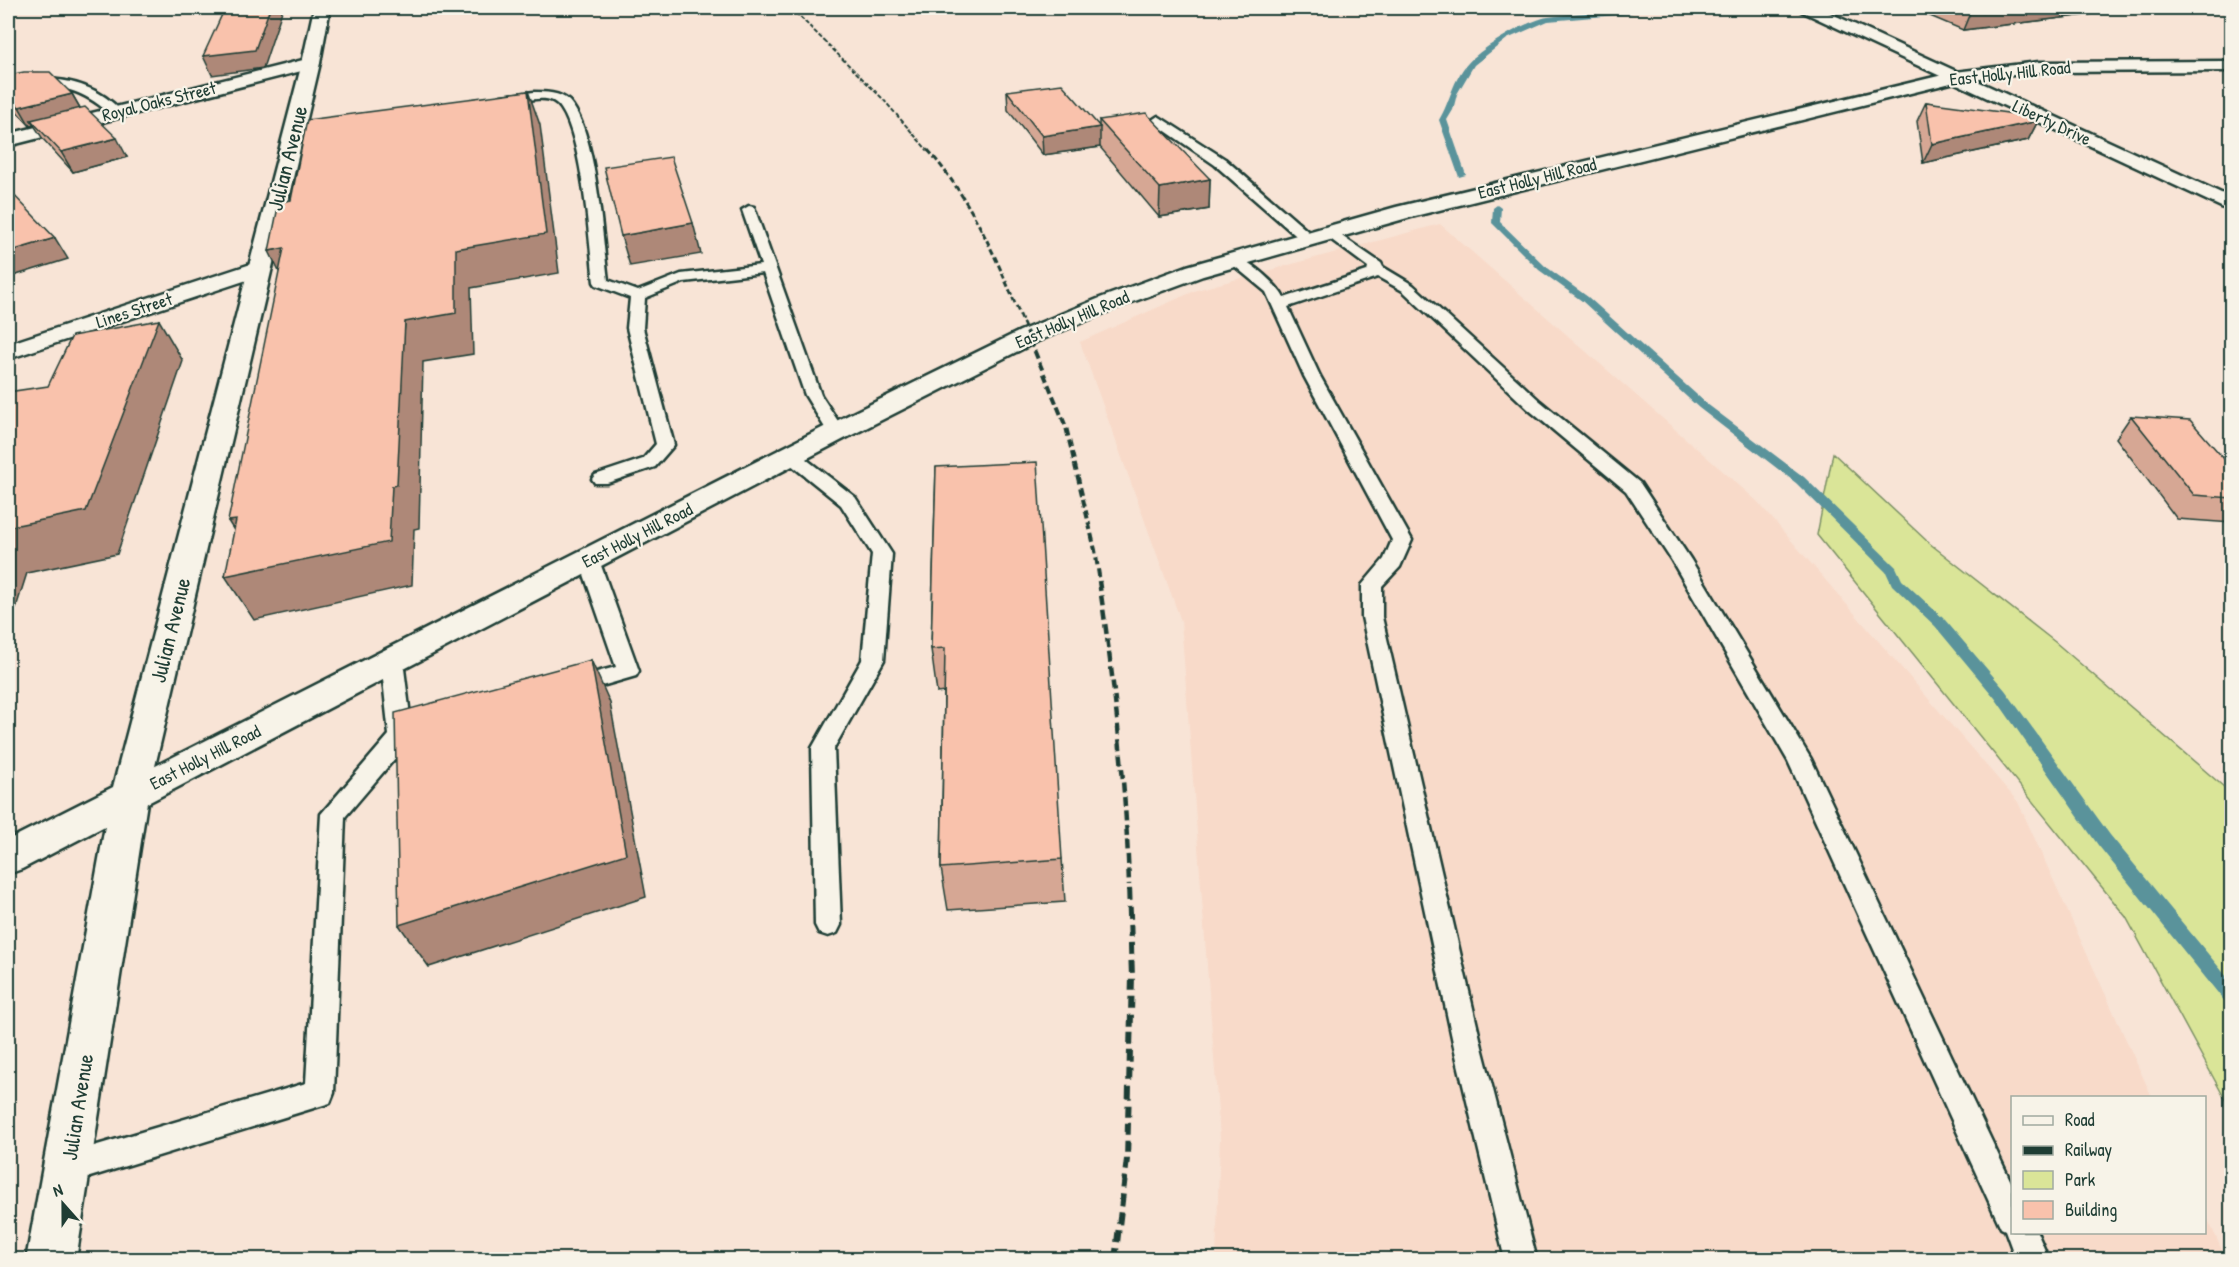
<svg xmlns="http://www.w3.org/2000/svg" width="2239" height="1267" font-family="'Patrick Hand',sans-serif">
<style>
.built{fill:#f8dac9}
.green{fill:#dae598;stroke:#7c9166;stroke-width:1.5}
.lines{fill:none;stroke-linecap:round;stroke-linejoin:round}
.stream{fill:#5a939b;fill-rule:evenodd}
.lane-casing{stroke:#1f3d34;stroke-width:5}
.street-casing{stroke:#1f3d34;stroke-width:5}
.secondary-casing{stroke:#1f3d34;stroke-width:5}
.lane{fill:#f7f3e8;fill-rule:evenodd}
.street{fill:#f7f3e8;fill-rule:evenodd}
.secondary{fill:#f7f3e8;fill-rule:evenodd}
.rail-far4{stroke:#1f3d34;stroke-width:2;stroke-dasharray:4.5 2;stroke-linecap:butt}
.rail-far3{stroke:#1f3d34;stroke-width:3;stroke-dasharray:6 3;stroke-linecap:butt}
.rail-far2{stroke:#1f3d34;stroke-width:4;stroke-dasharray:8 4;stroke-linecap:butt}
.rail-far1{stroke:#1f3d34;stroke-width:4.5;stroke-dasharray:10 4.5;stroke-linecap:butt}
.rail{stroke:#1f3d34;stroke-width:6;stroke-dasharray:12 6;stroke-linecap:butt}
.wall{fill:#d6a794;stroke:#1f3d34;stroke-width:1.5}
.shaded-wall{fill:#ae8878;stroke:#1f3d34;stroke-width:1.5}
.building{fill:#f9c2ac;stroke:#1f3d34;stroke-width:1.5}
.labels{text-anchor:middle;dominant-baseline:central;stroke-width:4.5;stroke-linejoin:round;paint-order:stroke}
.far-street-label{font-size:18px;fill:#1f3d34;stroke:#f7f3e8}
.street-label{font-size:22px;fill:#1f3d34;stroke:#f7f3e8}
</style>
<rect width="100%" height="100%" fill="#f8e4d6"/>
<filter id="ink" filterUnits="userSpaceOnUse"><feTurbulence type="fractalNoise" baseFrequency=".0167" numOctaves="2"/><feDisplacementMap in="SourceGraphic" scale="12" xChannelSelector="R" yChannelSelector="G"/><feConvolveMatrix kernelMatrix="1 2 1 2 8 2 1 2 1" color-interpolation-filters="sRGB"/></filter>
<g filter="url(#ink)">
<polygon class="built" points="1440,224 1757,501 2018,802 2152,1097 2012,1098 2012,1232 2204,1232 2205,1213 2226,1259 1216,1259 1220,1138 1181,621 1080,342 1197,290"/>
<polygon class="green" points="1833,453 1929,543 2055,642 2231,793 2231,1110 2126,917 1817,535"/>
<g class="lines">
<g class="stream">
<path d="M1635,8h8l-15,6 -80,7 -41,18 -33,26 -17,29 -4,16 -6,10 19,55 -7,2 -20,-57c11,-18 14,-41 29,-57 15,-16 60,-43 80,-46 26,-4 53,-5 79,-7z"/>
<polygon points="1497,205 1501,208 1500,222 1545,266 1588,297 1707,404 1804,477 1896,567 1902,580 1945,620 2005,690 2110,835 2232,983 2232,1005 2226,1003 2098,845 1995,698 1935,626 1892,585 1886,572 1796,483 1699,408 1582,301 1539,270 1492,223 1493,208"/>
</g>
<g class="lane-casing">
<g id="lane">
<path d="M39,79c31,-1 62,9 83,33l-6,4 -4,-1c-38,-32 -58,-31 -104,-24v-6z"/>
<path d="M534,92c11,0 26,0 35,9 28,30 33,136 39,179l30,11 43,-17 80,-9 -19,-55 7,-4 5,1 67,188 24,37 -3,4h-12l-25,-41 -42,-122 -79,9 -39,16 -2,30 31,117 -19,22 -48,16h-12l-3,-4 3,-4 48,-16 13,-15 -29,-116 3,-30 -34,-13 -2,-3c-4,-33 -12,-167 -41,-181 -16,-8 -48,8 -58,-1l6,-4z"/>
<polygon points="1158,116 1225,159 1312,235 1314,238 1312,241 1302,241 1215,165 1154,123 1152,120"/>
<path d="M1330,228l51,35 2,4 30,18 127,116 100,82 51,77 120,199 201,425v48h25l12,28h-33l-11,-30 -4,-2 -213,-467 -116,-200 -46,-70 -98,-82 -125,-118 -25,-14 -90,30 32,69 92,164 -12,27 -18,19v31l100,430 55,213h-32l-51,-213 -92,-430v-32l22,-26 8,-19 -88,-164 -38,-84 -40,-33 2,-3c14,-4 50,29 56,42l83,-27 1,-4 -43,-32 -2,-3z"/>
<polygon points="791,451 797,452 855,497 892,554 884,660 834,748 841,925 837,933 828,936 819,933 815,925 812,748 862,660 872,554 841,505 785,460 782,456 785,452"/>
<polygon points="589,554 596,555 599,560 639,671 636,676 574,694 566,692 563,686 566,680 616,667 579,560 582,555"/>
<polygon points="392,653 400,656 403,661 412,731 414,736 345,817 334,1093 330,1103 67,1184 56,1180 52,1169 56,1158 67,1154 306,1083 321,814 389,735 381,661 384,656"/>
</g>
</g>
<g class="street-casing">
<g id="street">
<polygon points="311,58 317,59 320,63 317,67 8,146 8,134"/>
<polygon points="2232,61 2232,71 2039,72 1955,82 1411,217 1203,276 1116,308 1038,341 846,438 142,806 129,811 116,806 110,796 116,786 826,426 1020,331 1100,298 1187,266 1396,207 1955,72 2039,62"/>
<polygon points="260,261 268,263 272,268 268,273 8,359 8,344"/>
</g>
</g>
<g class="secondary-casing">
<g id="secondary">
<polygon points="314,8 330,8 320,63 148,796 76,1260 26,1260 105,826 22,869 8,874 8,840 113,787 302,63"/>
<polygon points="1799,8 1819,8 2232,198 2232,212 1801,11"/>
</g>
</g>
<use href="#lane" class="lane"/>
<use href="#street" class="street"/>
<use href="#secondary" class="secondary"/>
<polyline class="rail-far4" points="791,8 882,98 929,152"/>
<path class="rail-far3" d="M928,150c49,56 75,124 103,192"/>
<polyline class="rail-far2" points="1030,340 1066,427 1095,550 1100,582"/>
<path class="rail-far1" d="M1099,581c15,101 27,202 30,304"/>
<polyline class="rail" points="1115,1260 1127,1159 1132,977 1129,884"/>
</g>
<g class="wall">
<polygon points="1911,8 2134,8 2134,9 1963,30"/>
<polygon points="8,75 72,94 80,108 127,157 73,172 43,139 34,125 30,126 8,102"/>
<polygon points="1007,91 1099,126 1099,120 1210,179 1209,209 1159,217 1100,147 1043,155 1008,110"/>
<polygon points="1926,102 2038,121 2028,140 1923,163 1917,121"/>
<polygon points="2232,288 2232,301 2225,297"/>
<polygon points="2131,416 2232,468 2232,523 2177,519 2116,438"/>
<polygon points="936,467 1062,859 1065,902 948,910 941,868 944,692 937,693 931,649"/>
</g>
<g class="shaded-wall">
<polygon points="270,8 283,8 263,68 212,75 203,56"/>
<polygon points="2014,8 2134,8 2134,9 1963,30 1970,13"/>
<polygon points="528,91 540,125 559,273 471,288 473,354 423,362 419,528 414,529 412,585 254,620 225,576 392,486 405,322"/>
<polygon points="72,94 83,113 31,120 34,125 30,126 19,107"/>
<polygon points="2038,121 2028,140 1923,163 1932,144"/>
<polygon points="1100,127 1100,147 1043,155 1042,136"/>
<polygon points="117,138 127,157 73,172 61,152"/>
<polygon points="1210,179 1209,209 1159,217 1160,188"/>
<polygon points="693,223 701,254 630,266 621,236"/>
<polygon points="55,238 68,259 13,276 8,268 8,252"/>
<polygon points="284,248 288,290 269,251"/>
<polygon points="159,320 183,361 117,554 27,573 8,633 8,527"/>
<polygon points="236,520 256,565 228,521"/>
<polygon points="591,660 610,703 646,897 429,967 399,925"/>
</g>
<g class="building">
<polygon points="225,8 270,8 255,50 203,56"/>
<polygon points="1958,8 2014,8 1970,13"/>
<polygon points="24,72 50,72 72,94 19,107 8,95 8,75"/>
<polygon points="1062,84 1100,127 1042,136 1007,91"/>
<polygon points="528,91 546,234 456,249 456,313 405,322 397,485 392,486 389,542 225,576 236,520 228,521 284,248 269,251 279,202 291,200 307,120"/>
<polygon points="1926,102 2037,117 2038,121 1932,144"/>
<polygon points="85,107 117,138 61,152 31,120"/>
<polygon points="1146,113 1210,179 1160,188 1099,120"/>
<polygon points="671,157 693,223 621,236 604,167"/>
<polygon points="8,189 55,238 8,252"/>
<polygon points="159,320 86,511 8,527 8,392 48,386 72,336"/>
<polygon points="2131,416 2190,420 2232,468 2232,498 2194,495"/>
<polygon points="1037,462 1062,859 941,868 945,648 931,649 936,467"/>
<polygon points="591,660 626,854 399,925 395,713"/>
</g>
</g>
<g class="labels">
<g class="far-street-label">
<text transform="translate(2010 73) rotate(-6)">East Holly Hill Road</text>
<text transform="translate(159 101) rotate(-14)">Royal Oaks Street</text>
<text transform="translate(2052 122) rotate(25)">Liberty Drive</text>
<text transform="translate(1537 178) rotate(-14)">East Holly Hill Road</text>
<text transform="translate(134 310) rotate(-18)">Lines Street</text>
<text transform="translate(1072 319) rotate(-23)">East Holly Hill Road</text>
<text transform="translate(637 535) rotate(-27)">East Holly Hill Road</text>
<text transform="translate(205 757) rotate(-27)">East Holly Hill Road</text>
</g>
<g class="street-label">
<text transform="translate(287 158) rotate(-76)">Julian Avenue</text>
<text transform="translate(170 630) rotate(-76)">Julian Avenue</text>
<text transform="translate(77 1107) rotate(-81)">Julian Avenue</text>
</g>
</g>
<rect width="2239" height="1267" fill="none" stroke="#f7f3e8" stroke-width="30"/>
<rect x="15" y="15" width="2209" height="1237" fill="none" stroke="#1f3d34" stroke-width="2" filter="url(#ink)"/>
<rect x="2011" y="1096" width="195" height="138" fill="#f7f3e8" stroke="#a1aaa0" stroke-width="1.5"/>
<rect x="2023" y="1116" width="30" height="9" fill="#f7f3e8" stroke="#a1aaa0" stroke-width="1.5"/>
<text x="2065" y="1126" font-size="18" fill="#1f3d34">Road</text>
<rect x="2023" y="1146" width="30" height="9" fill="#1f3d34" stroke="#a1aaa0" stroke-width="1.5"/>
<text x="2065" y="1156" font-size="18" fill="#1f3d34">Railway</text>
<rect x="2023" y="1171" width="30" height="18" fill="#dae598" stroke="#a1aaa0" stroke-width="1.5"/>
<text x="2065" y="1186" font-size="18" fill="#1f3d34">Park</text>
<rect x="2023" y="1201" width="30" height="18" fill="#f9c2ac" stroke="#a1aaa0" stroke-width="1.5"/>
<text x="2065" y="1216" font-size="18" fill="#1f3d34">Building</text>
<g transform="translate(63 1204) rotate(339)" stroke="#f7f3e8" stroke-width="4.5" paint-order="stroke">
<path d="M0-4.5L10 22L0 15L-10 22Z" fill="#1f3d34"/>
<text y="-9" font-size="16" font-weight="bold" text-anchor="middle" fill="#1f3d34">N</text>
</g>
</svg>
